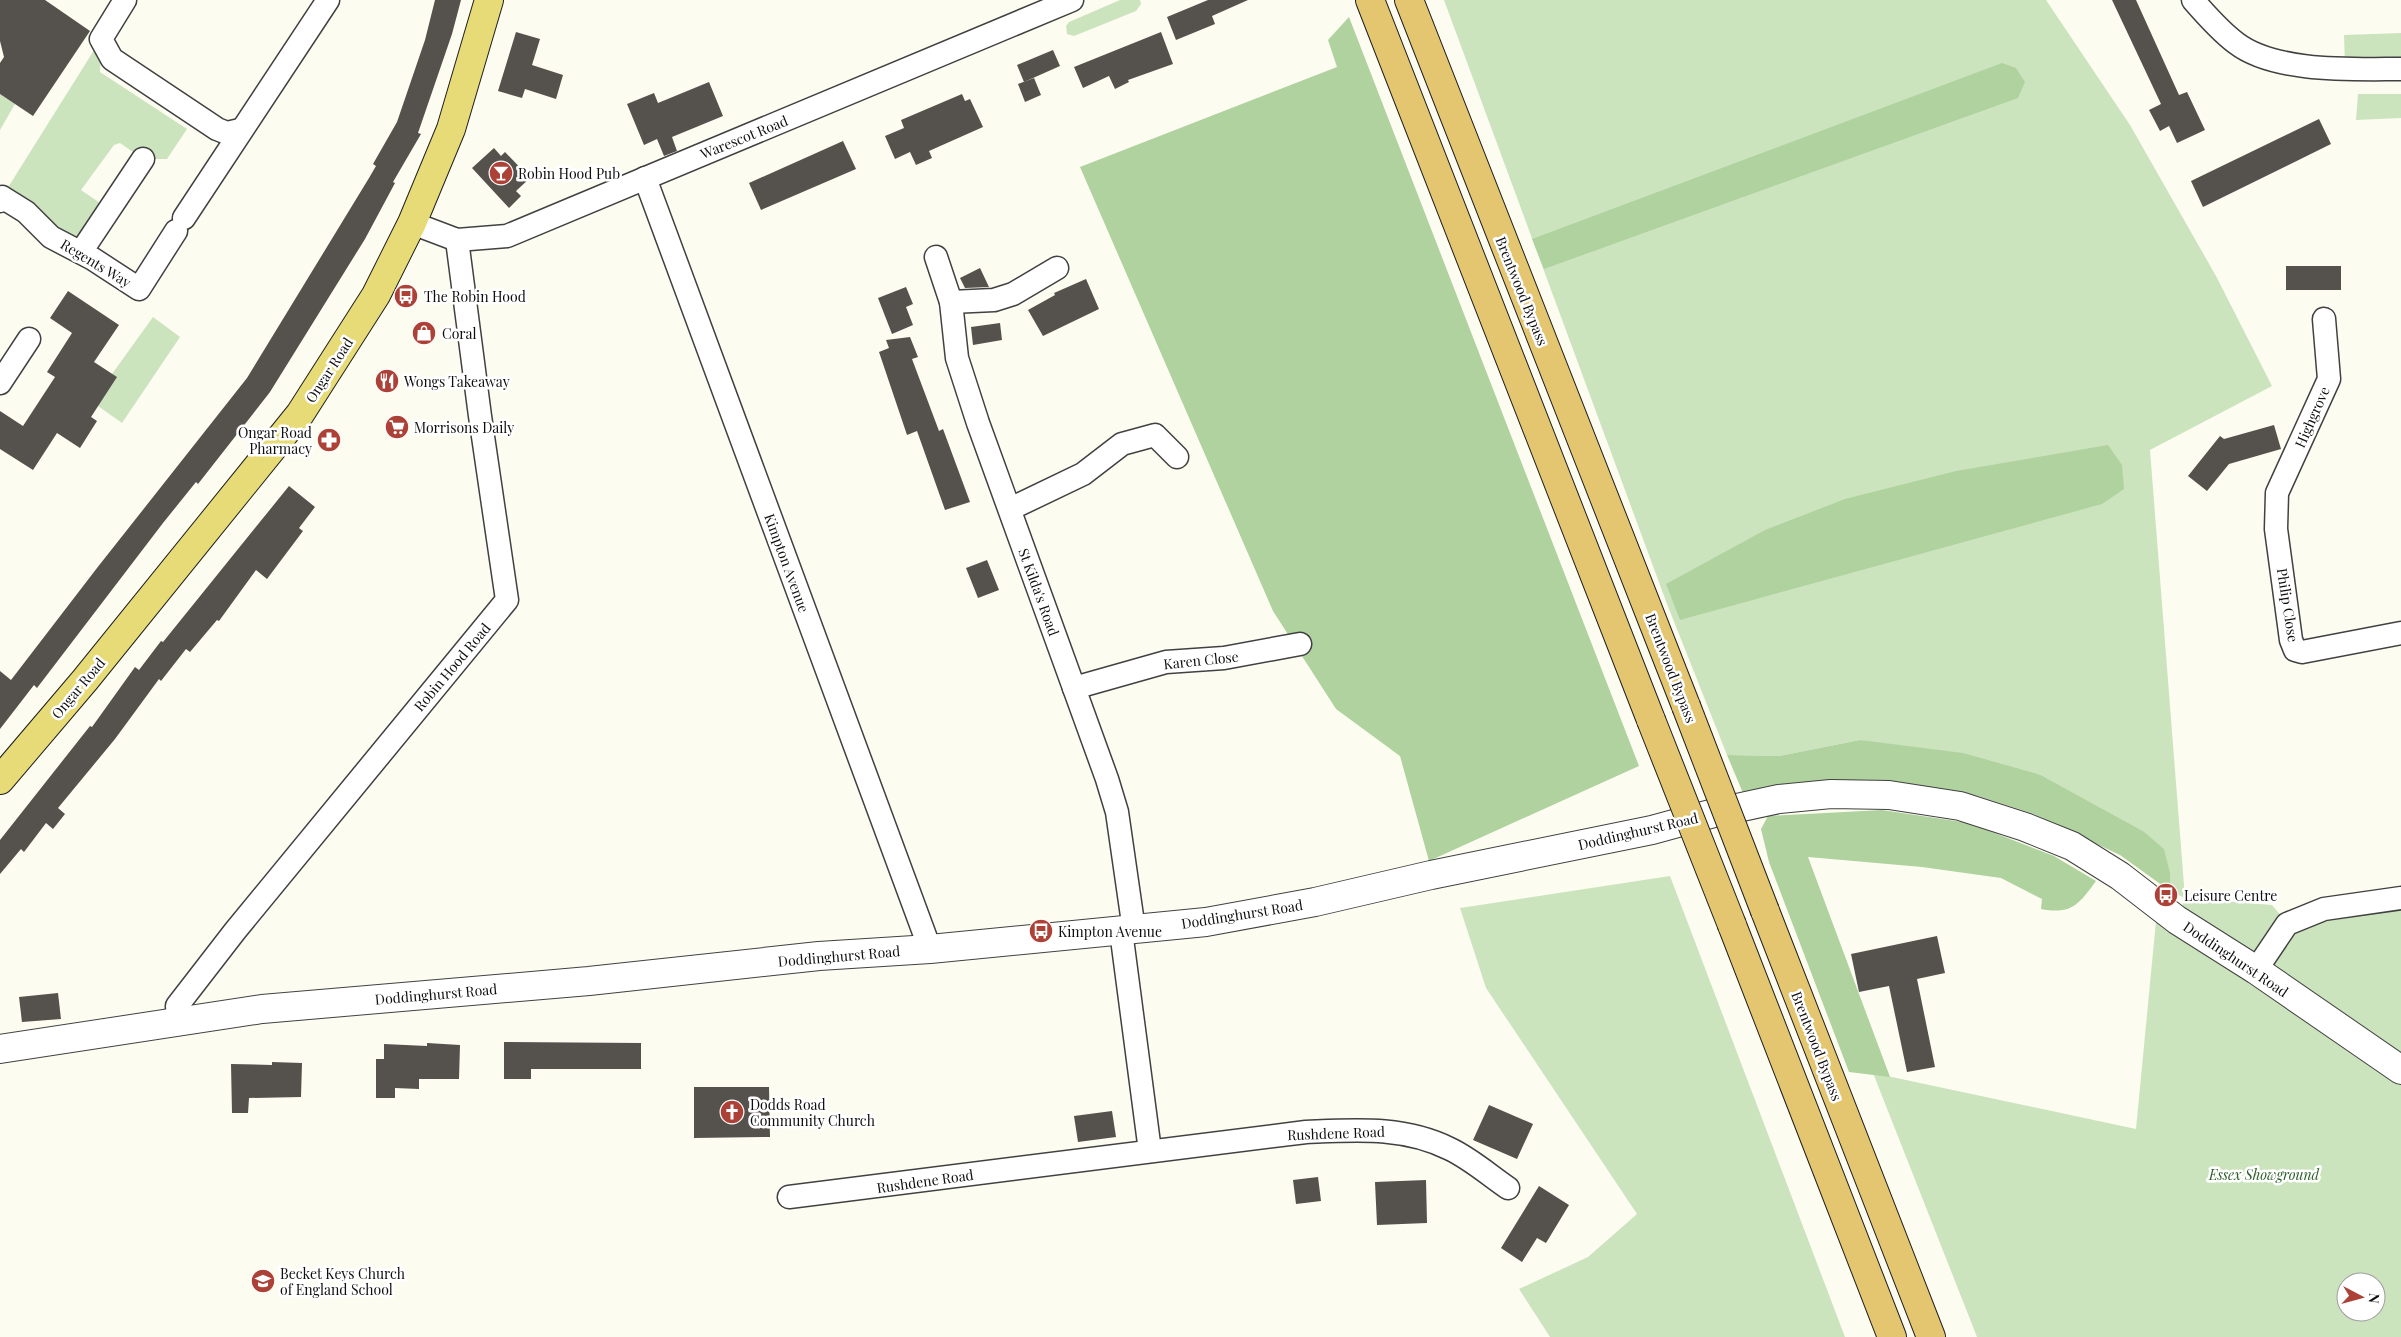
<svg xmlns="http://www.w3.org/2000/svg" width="2401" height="1337" font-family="'Playfair Display',serif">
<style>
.green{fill:#cce4be;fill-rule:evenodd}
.forest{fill:#afd29f}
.building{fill:#55514c}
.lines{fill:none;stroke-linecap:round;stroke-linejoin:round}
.minor-casing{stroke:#414141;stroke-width:25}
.tertiary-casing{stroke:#414141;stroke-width:30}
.primary-casing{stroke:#1f1f1f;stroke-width:30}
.trunk-casing{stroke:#1f1f1f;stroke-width:30}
.minor{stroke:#fff;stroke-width:22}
.tertiary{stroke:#fff;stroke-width:28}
.primary{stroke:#e7db77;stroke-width:28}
.trunk{stroke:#e4c670;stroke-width:28}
.trunk-bridge-casing{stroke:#1f1f1f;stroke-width:30;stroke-linecap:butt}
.trunk-bridge{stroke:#e4c670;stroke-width:28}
.labels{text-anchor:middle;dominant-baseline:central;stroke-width:5;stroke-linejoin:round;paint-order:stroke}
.street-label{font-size:14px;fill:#0e0e0e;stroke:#fff}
.poi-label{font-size:14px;fill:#0e0e0e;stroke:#fff;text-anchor:start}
.park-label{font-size:14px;font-style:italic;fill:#2a5e26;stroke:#fff}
</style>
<rect width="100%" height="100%" fill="#fdfcf1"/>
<g class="green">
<polygon points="1120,0 1140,0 1141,4 1136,11 1074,36 1067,34 1066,26 1069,22"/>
<polygon points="1444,0 2046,0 2130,125 2216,276 2272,386 2150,450 2185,898 2272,905 2287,923 2401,898 2401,1067 2177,920 2185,898 2170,891 2170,873 2143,831 2041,775 1860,740 1779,756 1727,755 1667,604"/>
<polygon points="2401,33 2401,67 2345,66 2344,35"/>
<polygon points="101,39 100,72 187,129 167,159 143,159 120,143 114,145 81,190 103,205 81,252 2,197"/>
<polygon points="0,94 15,104 0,130"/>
<polygon points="2358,94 2401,94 2401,118 2356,120"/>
<polygon points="153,317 180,337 122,423 98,406 112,374"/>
<polygon points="1670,876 1845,1337 1550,1337 1519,1289 1588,1257 1637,1214 1486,988 1460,908"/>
<path d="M2156,921l245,148v268h-424l-104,-264 263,56zM2346,1282h30v30h-30z"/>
</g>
<g class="forest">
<polygon points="1349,17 1639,766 1429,861 1400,756 1336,709 1273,611 1080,167 1337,67 1328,40"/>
<polygon points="2002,63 2016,68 2025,82 2018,98 1544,269 1532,239"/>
<polygon points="2108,445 2122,465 2124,489 2102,504 1680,620 1666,584 1765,530 1845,499 1956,471"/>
<polygon points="1860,740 1963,753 2041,775 2143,831 2164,849 2170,873 2170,891 2120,855 2031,813 1978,796 1879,780 1743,793 1727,755 1779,756"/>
<path d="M1882,810l87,13 85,33 42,25c-17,23 -24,34 -55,28l1,-10 -41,-21 -79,-11 -114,-10 82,220 -41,-5 -80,-210 -8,-33 7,-13z"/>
</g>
<g class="building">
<polygon points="0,0 45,0 90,31 33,116 0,94 0,63 4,57 0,41"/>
<polygon points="435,0 461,0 452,34 418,133 421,134 393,182 395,183 365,239 270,392 198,484 196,482 163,523 37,688 34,685 0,729 0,671 11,680 97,568 247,378 369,178 376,166 373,164 397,122 425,40"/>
<polygon points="1208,0 1248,0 1212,16 1215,24 1176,40 1167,17"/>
<polygon points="2112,0 2136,0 2179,95 2187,92 2205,130 2177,143 2169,126 2160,131 2149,110 2161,104"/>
<polygon points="516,32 540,39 532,65 563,75 556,99 525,89 522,98 498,91"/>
<polygon points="1161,32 1173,64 1128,80 1129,82 1115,89 1109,76 1083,88 1074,67"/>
<polygon points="1053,50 1060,66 1024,82 1017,65"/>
<polygon points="1034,78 1041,95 1025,102 1018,84"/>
<polygon points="709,82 723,116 672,137 677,151 664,156 657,139 644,145 627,104 654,93 658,103"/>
<polygon points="962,94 965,101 970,99 983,127 929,151 932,158 916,165 910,152 895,159 885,136 904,128 901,120"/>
<polygon points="2319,119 2331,144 2203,207 2191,181"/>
<polygon points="843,141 856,169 761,210 749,183"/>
<polygon points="494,148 501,156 505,152 530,178 516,191 521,196 509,208 472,168"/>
<rect x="2286" y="266" width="55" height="24"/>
<polygon points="980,268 989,287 965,288 960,278"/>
<polygon points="1086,279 1099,309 1043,336 1028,310 1055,295 1054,293"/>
<polygon points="906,287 913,304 906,307 913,325 892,334 878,298"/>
<polygon points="68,291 119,325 94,362 117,377 91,417 97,421 80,448 57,433 33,470 0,449 0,411 23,426 55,377 47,372 72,333 50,318"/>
<polygon points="1000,323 1002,340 973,345 971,327"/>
<polygon points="910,337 918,357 912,359 939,431 943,429 970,502 945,510 917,431 907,435 879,352 889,348 886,340"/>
<polygon points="2274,425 2281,449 2229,464 2207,491 2188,476 2220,436 2224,439"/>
<polygon points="289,486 315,507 299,528 303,531 267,579 256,570 219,621 217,620 190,652 186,649 161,681 159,679 115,739 58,808 65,814 53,829 46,823 24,852 21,849 0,874 0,840 90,726 92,727 135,667 139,670 161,641 163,642"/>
<polygon points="987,560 999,590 978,598 966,568"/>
<polygon points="1937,936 1945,973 1917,979 1935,1067 1907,1072 1889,986 1859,992 1851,954"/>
<polygon points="58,993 61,1019 22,1022 19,997"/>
<polygon points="504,1042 641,1043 641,1069 531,1069 531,1079 504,1079"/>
<polygon points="427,1043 460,1045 459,1079 419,1079 419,1089 395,1088 395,1098 376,1098 376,1059 384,1059 384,1044 427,1046"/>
<polygon points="272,1062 302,1063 301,1097 249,1098 248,1113 232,1113 231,1064 272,1065"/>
<polygon points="694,1087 769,1087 770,1137 694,1138"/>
<polygon points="1489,1105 1533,1124 1517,1159 1473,1140"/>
<polygon points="1112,1111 1116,1137 1078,1142 1074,1116"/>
<polygon points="1318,1177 1321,1201 1296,1204 1293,1180"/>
<polygon points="1426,1180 1427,1223 1377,1225 1375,1182"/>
<polygon points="1539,1186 1569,1205 1546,1243 1537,1238 1522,1262 1501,1248"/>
</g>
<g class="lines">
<g class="minor-casing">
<g id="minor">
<polyline points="125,0 101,39 112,59 217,129 227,133 240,130"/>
<path d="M2193,0c13,15 27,31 43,43 39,30 118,26 165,26"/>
<polyline points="645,178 930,949"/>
<polyline points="0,201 2,197 26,212 51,237 93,259 139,289 176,231"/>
<polyline points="184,218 328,0"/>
<polyline points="412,223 457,240 507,236 1072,0"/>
<polyline points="81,252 143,159"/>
<polyline points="936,257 951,302 957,358 978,423 1107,779 1117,812 1134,930"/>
<polyline points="951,302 994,300 1013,294 1057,268"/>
<polyline points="2324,319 2329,379 2277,493 2276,529 2291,640 2295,650 2302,652 2401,633"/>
<polyline points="0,383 29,339"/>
<polyline points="1010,509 1083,474 1122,444 1155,435 1177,457"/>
<polyline points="1074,688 1166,662 1224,658 1300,644"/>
<polyline points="1121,931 1150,1151"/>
<polyline points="2256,970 2287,924 2324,909 2401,898"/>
<polyline points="178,1020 177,1006 235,931 507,600 480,416 457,240"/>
<path d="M789,1197l517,-65c50,-2 98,-6 144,17 21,10 39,26 58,39"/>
</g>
</g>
<g class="tertiary-casing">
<polyline id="tertiary" points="0,1049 262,1009 589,981 819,956 930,949 1206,922 1315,902 1431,875 1652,830 1714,813 1779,799 1831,794 1889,795 1960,806 2025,827 2072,846 2120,876 2177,920 2256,970 2401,1070"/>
</g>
<g class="primary-casing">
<polyline id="primary" points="0,780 85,680 300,414 376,295 412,223 451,129 489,0"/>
</g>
<g class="trunk-casing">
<g id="trunk">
<polyline points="1370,0 1651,720"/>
<polyline points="1409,0 1686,706"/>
<polyline points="1765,911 1931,1337"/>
<polyline points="1732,925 1892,1337"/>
</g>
</g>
<use href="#minor" class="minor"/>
<use href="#tertiary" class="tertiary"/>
<use href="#primary" class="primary"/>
<use href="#trunk" class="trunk"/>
<g class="trunk-bridge-casing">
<g id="trunk-bridge">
<polyline points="1686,706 1765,911"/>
<polyline points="1651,720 1732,925"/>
</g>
</g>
<use href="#trunk-bridge" class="trunk-bridge"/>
</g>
<defs>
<g id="bar-disc" transform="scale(1.25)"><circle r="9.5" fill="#ac4237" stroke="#fff"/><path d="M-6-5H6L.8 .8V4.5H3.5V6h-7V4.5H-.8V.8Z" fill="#fff"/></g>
<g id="bus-disc" transform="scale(1.25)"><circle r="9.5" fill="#ac4237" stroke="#fff"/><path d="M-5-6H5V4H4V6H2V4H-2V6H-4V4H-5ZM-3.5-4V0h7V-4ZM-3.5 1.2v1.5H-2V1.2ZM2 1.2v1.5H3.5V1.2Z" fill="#fff"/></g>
<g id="shop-disc" transform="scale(1.25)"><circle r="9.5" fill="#ac4237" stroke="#fff"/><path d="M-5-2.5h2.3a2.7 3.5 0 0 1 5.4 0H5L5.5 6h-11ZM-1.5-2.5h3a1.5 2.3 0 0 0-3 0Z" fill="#fff"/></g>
<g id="restaurant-disc" transform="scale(1.25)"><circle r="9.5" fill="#ac4237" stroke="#fff"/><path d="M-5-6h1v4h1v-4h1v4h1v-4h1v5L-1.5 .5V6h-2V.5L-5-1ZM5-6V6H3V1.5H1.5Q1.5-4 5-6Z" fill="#fff"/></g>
<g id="supermarket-disc" transform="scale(1.25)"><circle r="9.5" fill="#ac4237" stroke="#fff"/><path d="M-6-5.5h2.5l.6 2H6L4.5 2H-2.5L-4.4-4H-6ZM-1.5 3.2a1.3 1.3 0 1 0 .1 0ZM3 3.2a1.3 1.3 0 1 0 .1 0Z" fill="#fff"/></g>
<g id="pharmacy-disc" transform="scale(1.25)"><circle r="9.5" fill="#ac4237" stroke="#fff"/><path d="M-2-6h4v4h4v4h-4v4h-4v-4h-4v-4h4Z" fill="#fff"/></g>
<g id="church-disc" transform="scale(1.25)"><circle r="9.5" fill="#ac4237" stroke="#fff"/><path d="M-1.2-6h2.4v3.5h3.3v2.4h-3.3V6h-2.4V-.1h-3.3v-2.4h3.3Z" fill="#fff"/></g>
<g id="school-disc" transform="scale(1.25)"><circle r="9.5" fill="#ac4237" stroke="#fff"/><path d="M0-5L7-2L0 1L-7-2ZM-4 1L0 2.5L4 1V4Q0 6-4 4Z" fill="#fff"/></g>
</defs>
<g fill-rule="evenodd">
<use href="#bar-disc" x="501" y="173"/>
<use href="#bus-disc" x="406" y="296"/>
<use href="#shop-disc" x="424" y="333"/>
<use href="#restaurant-disc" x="387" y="381"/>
<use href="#supermarket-disc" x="397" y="427"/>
<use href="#pharmacy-disc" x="329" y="440"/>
<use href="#bus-disc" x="2166" y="895"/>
<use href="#bus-disc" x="1041" y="931"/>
<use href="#church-disc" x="732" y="1112"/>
<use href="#school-disc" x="263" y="1281"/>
</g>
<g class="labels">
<g class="street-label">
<text transform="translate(744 137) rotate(-22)">Warescot Road</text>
<text transform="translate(96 263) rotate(31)">Regents Way</text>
<text transform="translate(1522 291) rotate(68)">Brentwood Bypass</text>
<text transform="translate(329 370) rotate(-57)">Ongar Road</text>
<text transform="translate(2312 417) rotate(-66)">Highgrove</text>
<text transform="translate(787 563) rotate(70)">Kimpton Avenue</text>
<text transform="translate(1039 592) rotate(70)">St Kilda's Road</text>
<text transform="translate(2288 605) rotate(81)">Philip Close</text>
<text transform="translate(1201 660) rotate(-6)">Karen Close</text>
<text transform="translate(452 667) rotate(-50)">Robin Hood Road</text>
<text transform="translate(1671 668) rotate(69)">Brentwood Bypass</text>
<text transform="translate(78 688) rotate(-50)">Ongar Road</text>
<text transform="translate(1638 831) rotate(-13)">Doddinghurst Road</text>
<text transform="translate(1242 914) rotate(-9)">Doddinghurst Road</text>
<text transform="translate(839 956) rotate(-5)">Doddinghurst Road</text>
<text transform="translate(2236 959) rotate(34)">Doddinghurst Road</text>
<text transform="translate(436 994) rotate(-5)">Doddinghurst Road</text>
<text transform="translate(1817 1046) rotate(69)">Brentwood Bypass</text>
<text transform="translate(1336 1133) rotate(-2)">Rushdene Road</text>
<text transform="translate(925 1181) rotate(-8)">Rushdene Road</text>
</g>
<g class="poi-label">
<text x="518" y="173">Robin Hood Pub</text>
<text x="424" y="296">The Robin Hood</text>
<text x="442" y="333">Coral</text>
<text x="404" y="381">Wongs Takeaway</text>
<text x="414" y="427">Morrisons Daily</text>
<text x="312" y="432" text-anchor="end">Ongar Road<tspan x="312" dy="16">Pharmacy</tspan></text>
<text x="2184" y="895">Leisure Centre</text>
<text x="1058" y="931">Kimpton Avenue</text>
<text x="750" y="1104">Dodds Road<tspan x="750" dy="16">Community Church</tspan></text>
<text x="280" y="1273">Becket Keys Church<tspan x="280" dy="16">of England School</tspan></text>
</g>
<g class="park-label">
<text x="2264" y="1174">Essex Showground</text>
</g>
</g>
<g transform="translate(2361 1297) rotate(96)"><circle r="24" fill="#ffffff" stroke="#9f9f9f"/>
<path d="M0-4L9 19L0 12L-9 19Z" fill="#ac4237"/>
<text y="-8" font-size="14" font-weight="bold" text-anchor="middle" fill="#0e0e0e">N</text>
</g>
</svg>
